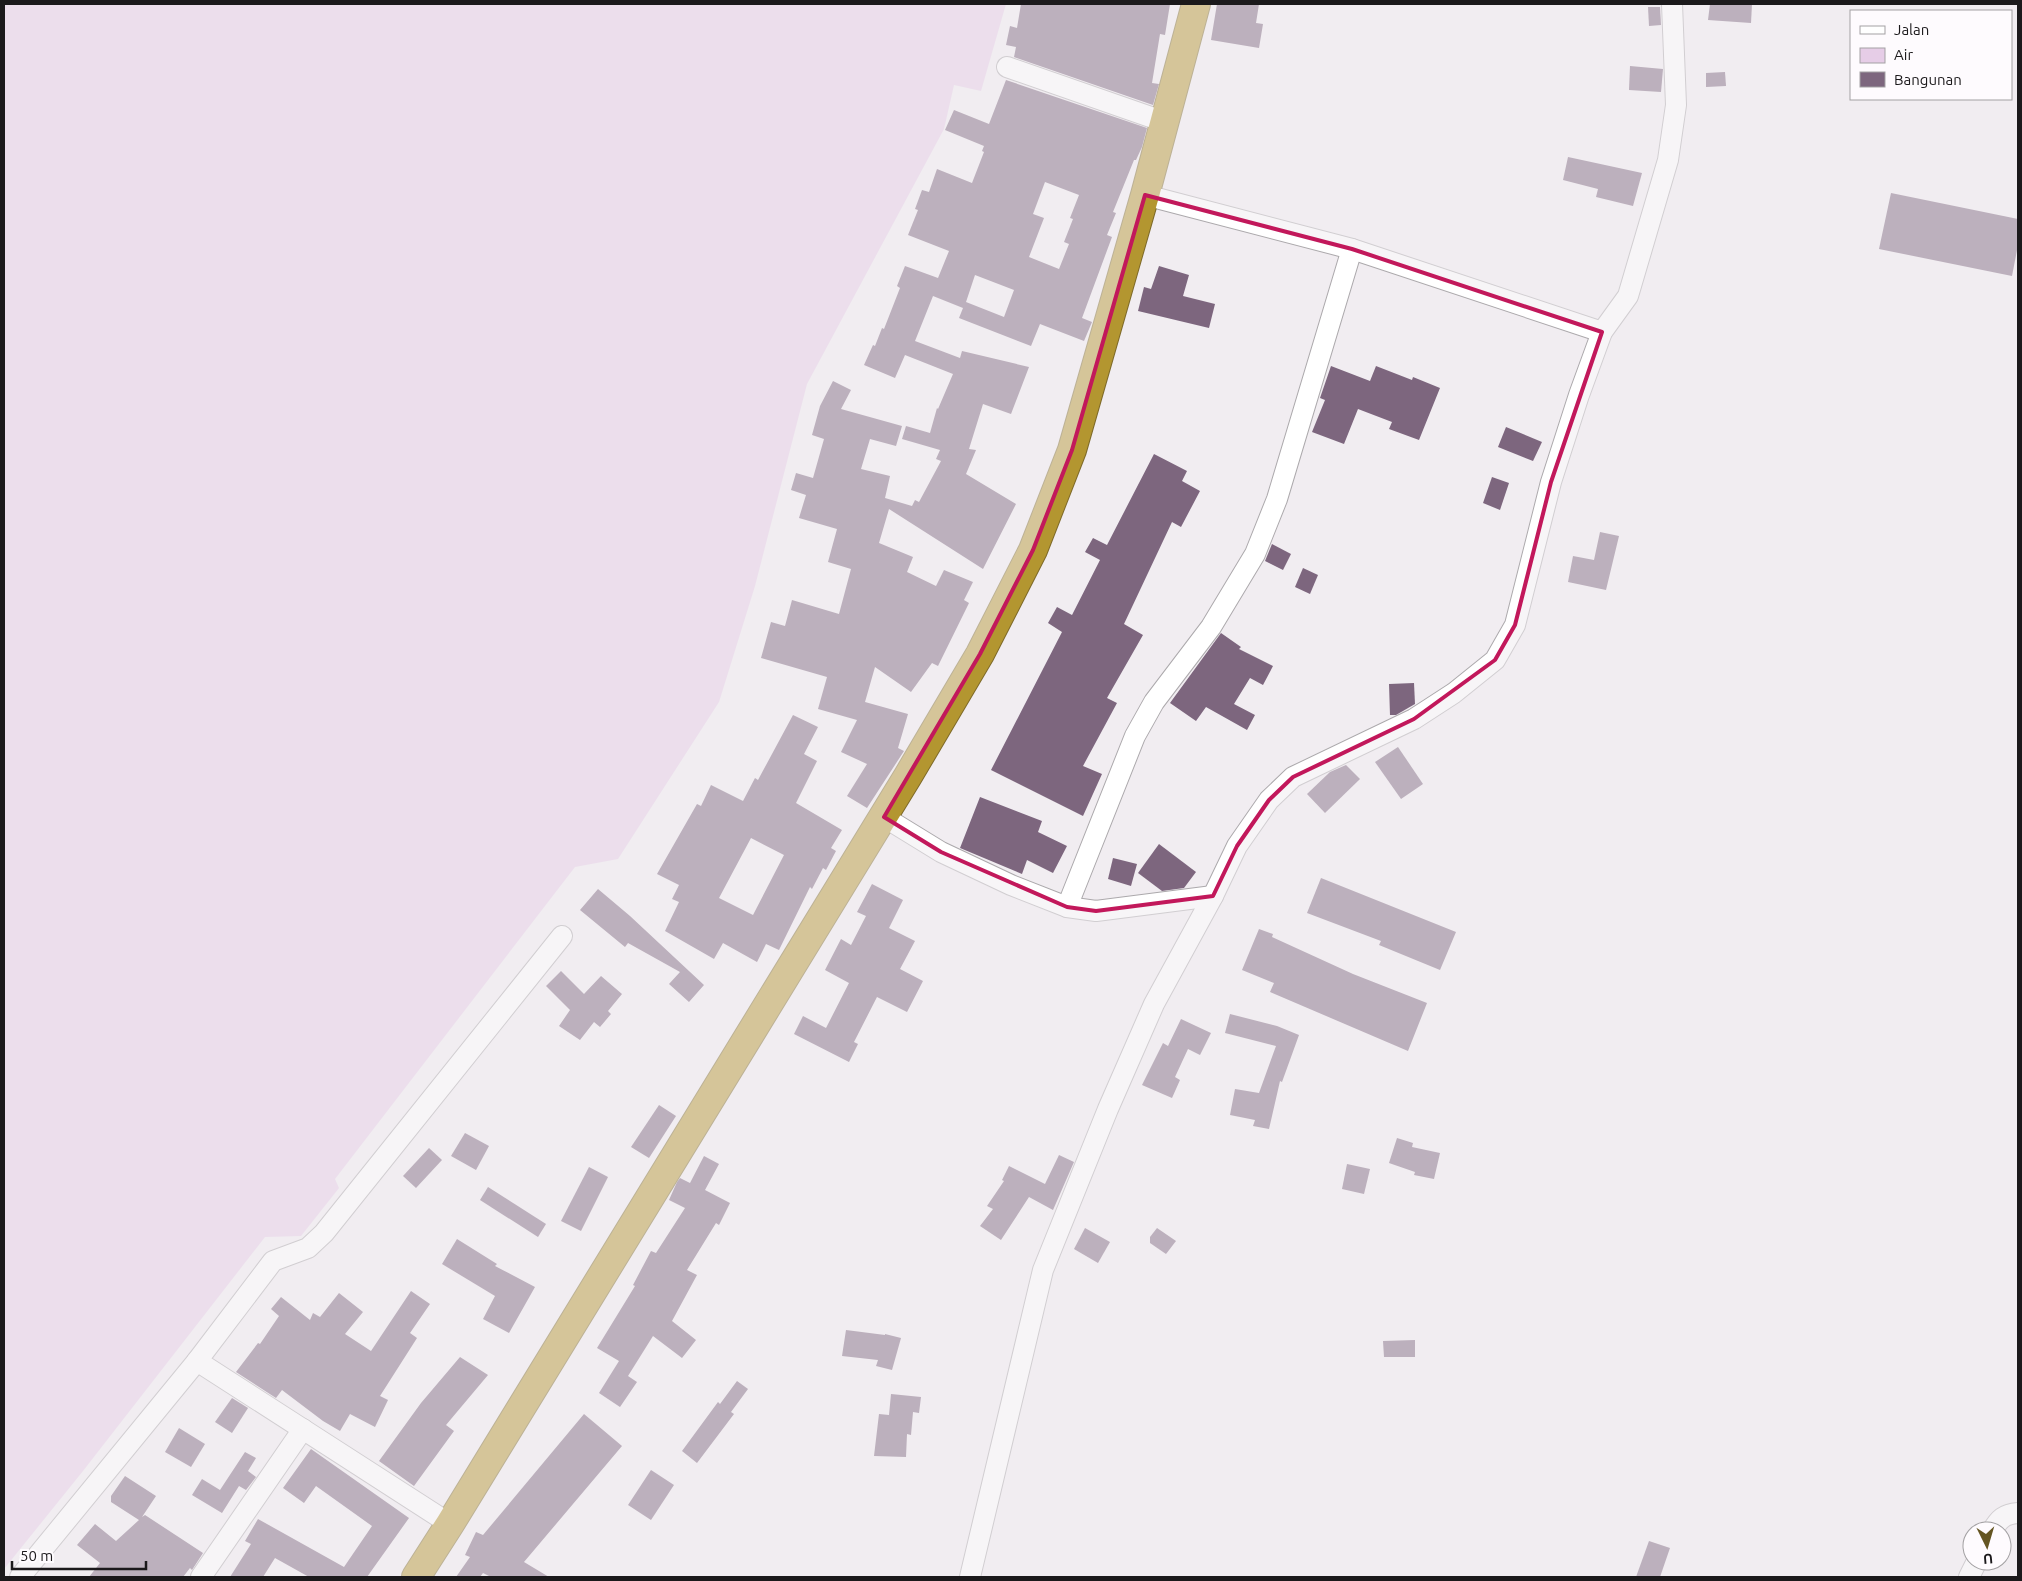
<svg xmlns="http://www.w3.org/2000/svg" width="2022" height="1581" font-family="Ubuntu,sans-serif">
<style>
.water{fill:#e6cde7}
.building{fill:#7d667e;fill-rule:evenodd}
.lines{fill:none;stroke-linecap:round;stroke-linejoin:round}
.minor-casing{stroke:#aca9ac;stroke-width:22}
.highway-casing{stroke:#7e6a29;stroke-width:30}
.minor{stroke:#fff;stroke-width:20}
.highway{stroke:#b39630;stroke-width:28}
.marked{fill:none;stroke:#c2185b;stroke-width:4;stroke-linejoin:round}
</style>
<rect width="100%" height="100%" fill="#f1edf1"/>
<polygon class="water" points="4,4 1006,4 981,91 954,85 944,129 807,384 755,586 719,702 618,859 575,867 335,1179 339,1188 301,1236 265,1237 83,1471 4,1569"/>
<g class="building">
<polygon points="1021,4 1170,4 1165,35 1160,34 1152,83 1159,84 1153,105 1014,57 1016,47 1006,45 1010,26 1017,28"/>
<polygon points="1217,4 1259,4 1256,23 1263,24 1259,48 1211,40"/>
<polygon points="1710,4 1752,4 1751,23 1708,20"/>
<polygon points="1648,7 1660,7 1661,25 1649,26"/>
<polygon points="1630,66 1663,69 1661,92 1629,90"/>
<polygon points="1725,72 1726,86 1706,87 1706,73"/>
<path d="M1006,80l141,48 -5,19 -6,13h-2l-21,52 3,1 -9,22 5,2 -30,81 10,4 -8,19 -44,-17 -9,22 -72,-28 4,-10 -30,-12 -18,45 45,17 2,-7 67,16 -18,47 -28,-10 -14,45 7,1 -10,24 50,30 -33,65 -94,-60 -10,34 34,14 -6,15 29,14 8,-16 29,12 -9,18 5,3 -31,63 -6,-3 -21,29 -36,-25 -10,35 43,12 -10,34 6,3 -37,57 -20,-12 20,-32 -26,-12 16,-32 -39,-11 9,-32 -66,-19 10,-36 14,4 7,-26 47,14 12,-45 -23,-7 9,-33 -38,-11 7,-23 -15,-5 5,-17 17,5 11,-39 -12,-4 8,-29 13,-25 18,9 -10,19 61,17 -6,20 -26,-7 -9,30 29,7 -5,22 27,8 3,-6 4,2 22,-41 -5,-2 4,-9 -38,-11 4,-13 24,7 7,-25 1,1 15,-35 -48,-19 -10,23 -31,-13 9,-20 2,1 7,-18 2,1 16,-41 -3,-2 8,-20 33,12 11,-27 -41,-16 10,-25 -3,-1 7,-19 7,2 8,-23 35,14 12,-31 -2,-1 2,-5 -39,-16 9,-20 35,14zM1045,182l34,13 -9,23 3,1 -9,23 5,2 -10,25 -30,-12 15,-39 -11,-4zM975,275l39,15 -10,27 -38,-15z"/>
<polygon points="1568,157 1642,173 1633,206 1596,197 1598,189 1563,180"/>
<polygon points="1891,193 2018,219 2018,245 2012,276 1879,249"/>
<polygon points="1159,266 1189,275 1183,296 1215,304 1209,328 1138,311 1144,287 1151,289"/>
<polygon points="1331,366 1370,381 1376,366 1412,380 1413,377 1440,388 1419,440 1389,429 1392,422 1358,409 1344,444 1312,432 1325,400 1320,398"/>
<polygon points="1506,427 1542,442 1533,461 1498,447"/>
<polygon points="1154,454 1187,471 1182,481 1200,491 1181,527 1172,522 1124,624 1143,635 1107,698 1117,703 1083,766 1102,774 1083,816 991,770 1062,632 1048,623 1057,607 1072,615 1100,560 1085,552 1093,538 1107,545"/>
<polygon points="1492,477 1509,483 1500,510 1483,503"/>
<polygon points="1600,532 1619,536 1606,590 1568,582 1573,556 1594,560"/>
<polygon points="1272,544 1291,554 1283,570 1265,561"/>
<polygon points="1303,568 1318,575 1310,594 1295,587"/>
<polygon points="1221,633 1241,647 1239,649 1273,666 1263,685 1250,678 1234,704 1255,715 1247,730 1206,707 1196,721 1170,703"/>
<polygon points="1414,683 1415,704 1396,715 1390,715 1389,684"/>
<path d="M793,715l25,12 -14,27 13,7 -21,42 46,27 -11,18 5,3 -10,19 -3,-2 -11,21 -2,-2 -31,63 -13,-6 -9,18 -34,-19 -9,16 -49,-28 14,-29 -7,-3 7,-14 -22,-11 40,-70 4,2 10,-21 32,16 12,-23 3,2zM751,838l33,17 -31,60 -34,-17z"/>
<polygon points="1398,747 1423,784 1401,799 1375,762"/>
<polygon points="1346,765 1360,779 1325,813 1307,794 1330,772"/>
<polygon points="980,797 1042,821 1038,832 1067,846 1053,873 1027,860 1022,874 960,848"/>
<polygon points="1159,844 1196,872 1184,888 1162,891 1138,873"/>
<polygon points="1113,858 1137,864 1131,886 1108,879"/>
<polygon points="1321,878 1456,932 1440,970 1379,945 1381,941 1307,913"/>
<polygon points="872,884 903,900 889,928 915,941 900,969 923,981 907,1012 877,997 854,1042 858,1044 849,1062 794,1034 803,1016 826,1028 849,983 825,970 841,939 851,945 866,916 857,912"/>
<polygon points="598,889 630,916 704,985 689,1002 669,984 680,972 628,943 625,947 580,910"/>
<polygon points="1259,929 1273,934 1272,937 1353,974 1427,1003 1408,1051 1270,992 1274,983 1242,970"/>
<polygon points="561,971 584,994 601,976 622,994 608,1011 611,1014 600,1027 594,1022 580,1040 559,1026 570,1010 546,986"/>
<polygon points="1230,1014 1277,1026 1299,1035 1282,1082 1280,1081 1269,1129 1253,1126 1255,1120 1230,1115 1235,1089 1259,1093 1276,1046 1225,1033"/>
<polygon points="1181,1019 1211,1033 1200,1055 1188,1049 1175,1077 1180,1080 1172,1098 1142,1085 1163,1043 1168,1046"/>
<polygon points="659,1105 676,1116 649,1158 631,1147"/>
<polygon points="465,1133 489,1146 476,1170 451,1156"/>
<polygon points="1397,1138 1413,1143 1412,1147 1440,1153 1434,1179 1414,1175 1415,1172 1389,1163"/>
<polygon points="429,1148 442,1160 416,1188 403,1176"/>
<polygon points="1059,1155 1074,1162 1053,1210 1029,1197 1001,1240 980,1226 993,1209 987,1206 1004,1181 1002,1180 1009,1166 1045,1184"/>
<polygon points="704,1156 719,1164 705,1190 730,1203 719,1225 716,1223 687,1270 697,1275 672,1321 696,1340 682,1358 653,1336 628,1376 637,1382 620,1407 599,1393 619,1361 597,1348 635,1286 633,1285 651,1251 656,1253 685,1208 669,1200 677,1182 680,1178 690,1183"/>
<polygon points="1347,1164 1370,1169 1364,1194 1342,1189"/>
<polygon points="589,1167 608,1177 581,1231 561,1221"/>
<polygon points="488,1187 546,1224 538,1237 480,1200"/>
<polygon points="1085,1228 1110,1242 1098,1263 1074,1249"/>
<polygon points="1157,1228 1176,1241 1166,1254 1150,1243 1150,1237"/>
<polygon points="457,1239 497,1264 495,1266 535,1287 509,1333 483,1319 495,1296 442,1264"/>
<polygon points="411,1291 430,1304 410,1333 417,1338 380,1396 388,1400 375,1427 350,1414 340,1431 323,1421 282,1390 276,1398 236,1372 258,1343 260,1344 279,1316 271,1309 281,1297 310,1320 313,1313 320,1317 339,1293 363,1312 345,1334 371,1351"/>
<polygon points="846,1330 885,1335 885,1334 901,1338 892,1370 876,1366 878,1360 842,1356"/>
<polygon points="1415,1340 1415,1357 1384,1357 1383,1341"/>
<polygon points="460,1357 488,1375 446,1425 454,1431 414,1486 379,1461 421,1403"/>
<polygon points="737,1381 748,1389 731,1412 734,1414 697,1463 682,1451 718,1402 720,1404"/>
<polygon points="891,1394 921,1397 919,1413 913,1412 911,1435 907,1434 906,1457 874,1456 879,1414 889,1415"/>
<polygon points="232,1398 248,1408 232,1433 215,1422"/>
<polygon points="584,1414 622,1446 524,1562 549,1577 491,1577 483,1573 480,1577 456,1577 470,1557 465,1555 476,1532 483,1535"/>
<polygon points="179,1428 205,1444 191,1467 165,1452"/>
<polygon points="311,1449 409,1518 367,1577 309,1577 275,1558 263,1577 230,1577 251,1544 245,1541 258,1519 344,1567 372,1526 316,1486 304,1503 283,1488"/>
<polygon points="245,1452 256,1458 248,1471 256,1477 246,1490 239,1486 222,1513 192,1495 202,1479 220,1490"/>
<polygon points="651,1470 674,1485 651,1520 628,1505"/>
<polygon points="125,1476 156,1496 142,1517 145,1515 203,1553 192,1570 190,1568 183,1577 89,1577 100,1563 77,1545 95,1524 116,1541 139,1520 111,1502 111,1496"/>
<polygon points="1649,1541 1670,1548 1660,1577 1636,1577"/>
</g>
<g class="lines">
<g class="minor-casing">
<g id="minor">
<polyline points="1007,67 1165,122"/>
<polyline points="1145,195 1352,249 1602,332"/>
<polyline points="884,817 941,852 1011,885 1067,907 1096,911 1213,896"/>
<polyline points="1067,907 1135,736 1154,702 1211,627 1255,554 1277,499 1352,249"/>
<polyline points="197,1361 450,1524"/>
<path d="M1992,1531c7,-12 12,-17 26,-18"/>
<polyline points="20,1577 197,1361 273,1261 308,1248 324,1233 562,936"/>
<polyline points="201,1577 303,1429"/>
<polyline points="970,1577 1043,1270 1108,1109 1154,1004 1213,896 1237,846 1269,800 1293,777 1414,719 1454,693 1495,660 1515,625 1551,482 1579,395 1602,332 1628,296 1668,160 1676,105 1672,4"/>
<polyline points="1969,1577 1977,1561"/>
</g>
</g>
<g class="highway-casing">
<polyline id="highway" points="416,1577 450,1524 908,776 980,654 1033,550 1072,450 1145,195 1196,4"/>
</g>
<use href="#minor" class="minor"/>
<use href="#highway" class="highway"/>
</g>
<path d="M0 0H2022V1581H0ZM1145,195l207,54 250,83 -51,150 -36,143 -20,35 -81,59 -121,58 -24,23 -32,46 -24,50 -117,15 -29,-4 -126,-55 -57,-35 96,-163 53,-104 39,-100z" fill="#f1edf1" fill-opacity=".55" fill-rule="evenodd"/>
<path class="marked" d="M1145,195l207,54 250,83 -51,150 -36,143 -20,35 -81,59 -121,58 -24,23 -32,46 -24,50 -117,15 -29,-4 -126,-55 -57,-35 96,-163 53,-104 39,-100z"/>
<rect width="2022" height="1581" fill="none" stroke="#1b191b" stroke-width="10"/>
<rect x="1850" y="10" width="162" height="90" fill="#fefbfe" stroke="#a3a1a3"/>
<rect x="1860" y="26" width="25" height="8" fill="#ffffff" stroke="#a3a1a3"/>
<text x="1894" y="35" font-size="15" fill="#1b191b">Jalan</text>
<rect x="1860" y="48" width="25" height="15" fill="#e6cde7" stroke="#a3a1a3"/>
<text x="1894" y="60" font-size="15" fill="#1b191b">Air</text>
<rect x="1860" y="72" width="25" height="15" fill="#7d667e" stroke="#a3a1a3"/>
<text x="1894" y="85" font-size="15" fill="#1b191b">Bangunan</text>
<g transform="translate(1987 1546) rotate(175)"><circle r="24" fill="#fefbfe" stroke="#a3a1a3"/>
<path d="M0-4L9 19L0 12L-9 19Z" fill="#645522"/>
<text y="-8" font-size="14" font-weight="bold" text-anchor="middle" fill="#1b191b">U</text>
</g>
<path d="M12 1561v8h134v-8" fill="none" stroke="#1b191b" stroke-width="2.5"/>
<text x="20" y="1561" font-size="15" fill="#1b191b" stroke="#fefbfe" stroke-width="4" paint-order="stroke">50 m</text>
</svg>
